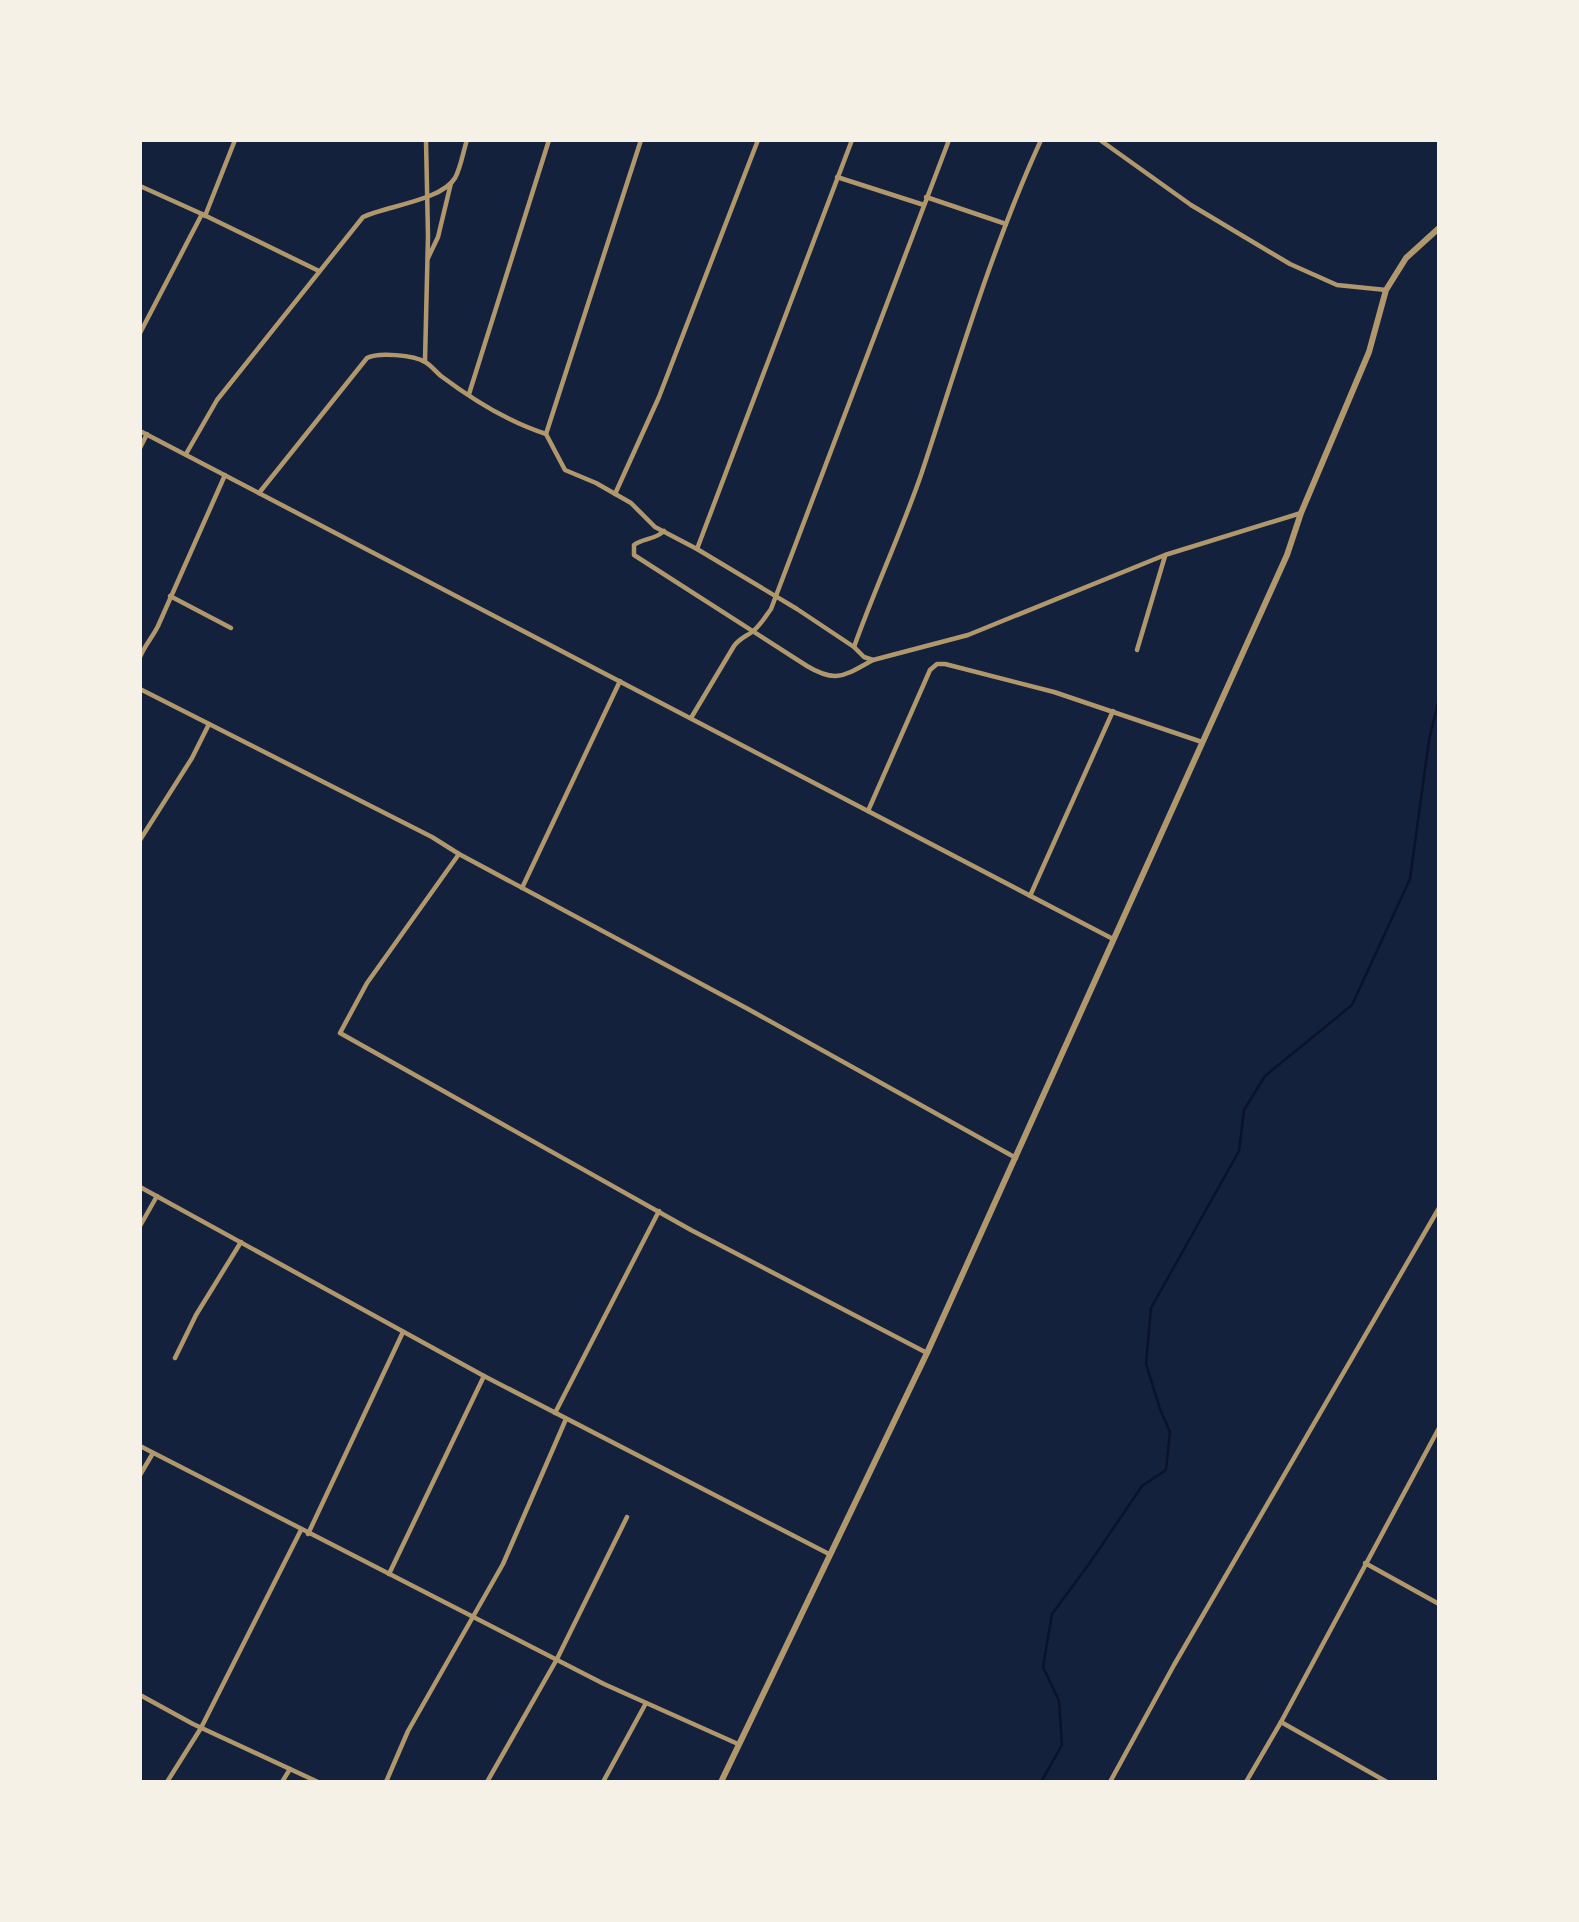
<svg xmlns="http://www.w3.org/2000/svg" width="1579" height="1922" font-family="Poppins,sans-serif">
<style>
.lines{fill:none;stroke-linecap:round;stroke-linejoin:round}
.stream{stroke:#0b132b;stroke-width:2.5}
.minor{stroke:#b1986c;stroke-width:4.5}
.tertiary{stroke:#b1986c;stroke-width:6}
</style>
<rect width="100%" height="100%" fill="#14213d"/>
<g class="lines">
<polyline class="stream" points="1041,1782 1062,1745 1059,1701 1043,1667 1052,1614 1089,1564 1142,1486 1166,1470 1170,1432 1160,1409 1146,1364 1151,1308 1239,1151 1244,1110 1265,1076 1352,1005 1410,879 1429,740 1439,699"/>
<g class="minor">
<polyline points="1100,140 1191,205 1290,264 1337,285 1386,290"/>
<polyline points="837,177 924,205"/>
<polyline points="140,186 202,214"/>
<polyline points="926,197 1006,224"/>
<polyline points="205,216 235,140"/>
<polyline points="428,258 438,237 451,183"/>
<polyline points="140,333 202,214 319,271"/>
<polyline points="425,361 428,236 426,140"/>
<polyline points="469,394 549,140"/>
<polyline points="140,431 1113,939"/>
<polyline points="546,434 641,140"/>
<polyline points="140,448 147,434"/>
<path d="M186,454l31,-54 146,-183c24,-11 79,-17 92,-39 6,-11 8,-26 12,-38"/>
<path d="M259,493l108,-135c11,-6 47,-3 58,4 6,3 11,10 16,14 32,24 67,46 105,58l19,36 31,13 35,20 24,24 42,22 100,60 57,38 10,10 9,3 95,-25 197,-80 136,-42"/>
<polyline points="615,494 659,397 758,140"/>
<path d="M664,531c-9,9 -21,7 -30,14v10l173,111c30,18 38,9 66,-6"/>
<polyline points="697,549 852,140"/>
<polyline points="170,596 231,628"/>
<path d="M854,647c21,-59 48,-116 68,-175 37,-112 70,-225 119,-332"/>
<polyline points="1137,650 1165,556"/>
<path d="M140,657c5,-12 12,-19 18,-31l67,-151"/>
<polyline points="140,689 432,837 459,854 748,1009 1016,1158"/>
<path d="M691,718l43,-72c6,-8 11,-9 18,-14 8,-6 13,-15 19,-23l178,-469"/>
<polyline points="868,811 930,670 937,664 945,664 1054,692 1202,742"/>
<polyline points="140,840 192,758 209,724"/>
<polyline points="459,854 367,983 340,1033 691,1230 927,1353"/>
<polyline points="522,888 620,681"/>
<polyline points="1030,896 1113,711"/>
<polyline points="140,1187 484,1376 829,1554"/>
<polyline points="140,1226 157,1196"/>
<polyline points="175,1358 196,1315 241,1242"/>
<polyline points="555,1413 659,1211"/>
<polyline points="140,1446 604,1684 738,1744"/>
<polyline points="140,1475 153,1453"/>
<polyline points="308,1534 403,1332"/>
<polyline points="1365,1563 1439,1604"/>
<polyline points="389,1574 484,1376"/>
<polyline points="140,1695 193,1724 318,1782"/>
<polyline points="1281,1722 1387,1782"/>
<polyline points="167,1782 201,1728 301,1530"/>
<polyline points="282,1782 290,1769"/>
<polyline points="386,1782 408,1731 503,1564 566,1419"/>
<polyline points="487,1782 557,1659 627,1517"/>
<polyline points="603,1782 646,1703"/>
<polyline points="1110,1782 1174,1665 1439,1208"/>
<polyline points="1246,1782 1281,1722 1439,1428"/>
</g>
<polyline class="tertiary" points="721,1782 927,1353 1287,555 1301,513 1369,352 1386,290 1406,258 1439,228"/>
</g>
<rect width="1579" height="1922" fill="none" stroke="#f6f1e7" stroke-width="284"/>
</svg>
